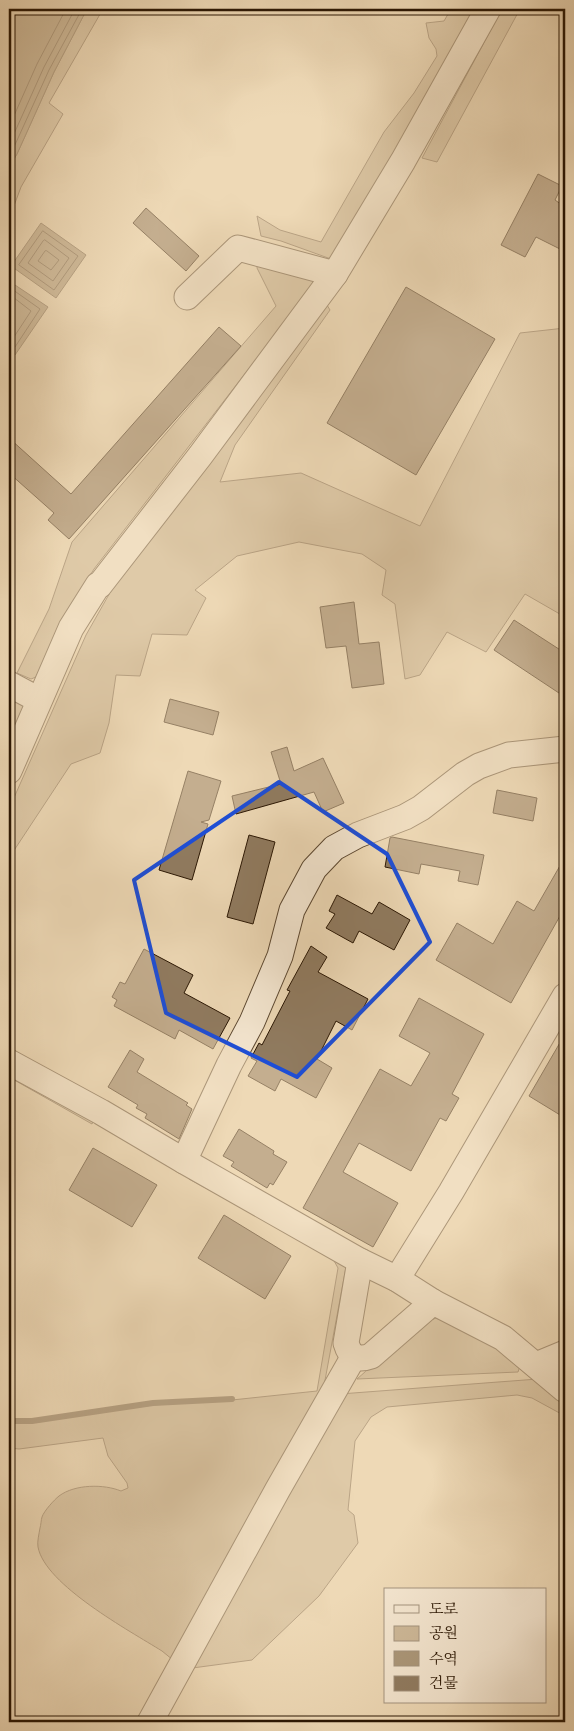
<svg xmlns="http://www.w3.org/2000/svg" width="574" height="1731" font-family="'IM FELL French Canon','Noto Serif KR',serif">
<style>
.green{fill:#cdb898;stroke:#7c674e}
.water{fill:#ab9779;stroke:#77634a}
.lines{fill:none;stroke-linecap:round;stroke-linejoin:round}
.shore{stroke:#6a563e;stroke-width:1}
.stream{stroke:#77634a;stroke-width:6}
.building{fill:#907b60;stroke:#2a1603}
.minor-casing{stroke:#5b4730;stroke-width:27}
.minor{stroke:#f4e6d0;stroke-width:25}
.marked{fill:none;stroke:#1d4ed8;stroke-width:4;stroke-linejoin:round}
</style>
<rect width="100%" height="100%" fill="#eed9b6"/>
<filter id="stains"><feTurbulence type="fractalNoise" baseFrequency=".004" numOctaves="4"/><feColorMatrix values="0 0 0 0 .2 0 0 0 0 .09 0 0 0 0 .02 0 0 0 .5 -.17"/></filter>
<radialGradient id="worn" r=".72"><stop offset=".6" stop-color="#630" stop-opacity="0"/><stop offset="1" stop-color="#630" stop-opacity=".3"/></radialGradient>
<g class="green">
<polygon points="87,9 103,9 49,103 63,114 21,187 9,219 9,167 17,154 54,72"/>
<polygon points="451,9 476,9 415,119 331,259 281,241 261,236 257,216 280,230 321,242 384,132 414,93 437,56 436,49 429,38 426,23 444,21"/>
<polygon points="502,9 520,9 437,162 422,158"/>
<polygon points="258,260 319,278 94,569 67,612 36,677 31,679 17,673 49,609 72,542 276,306 257,268"/>
<polygon points="327,305 330,310 235,445 220,482 301,473 420,526 520,333 565,328 565,617 525,594 486,652 447,632 420,675 405,679 395,604 382,595 386,570 362,554 299,542 237,556 195,590 206,598 187,635 152,634 140,676 116,675 109,723 100,753 71,764 9,858 9,809 86,635 116,582"/>
<polygon points="14,695 25,703 9,740 9,707"/>
<polygon points="9,1069 95,1117 92,1124 9,1077"/>
<path d="M199,1176l125,70 18,13 4,8 -23,124 -150,269 -11,-9c-32,-20 -117,-66 -124,-104 -1,-5 1,-13 2,-19 1,-3 1,-8 2,-11 2,-6 12,-17 17,-21 16,-12 45,-12 62,-5l7,-3 -1,-5 -19,-27 -5,-18 -84,11 -10,-1v-26h24l120,-17 79,-5 85,-9 21,-123 -5,-9 -24,-15 -120,-65z"/>
<path d="M436,1318l58,22 26,26 -2,6 -161,7c22,-19 53,-51 79,-61z"/>
<polygon points="538,1379 565,1398 565,1416 532,1398 517,1395 387,1407 371,1417 355,1441 348,1510 354,1515 358,1543 319,1596 252,1660 185,1669 340,1394"/>
</g>
<g class="water">
<polygon points="9,9 87,9 54,72 17,154 9,167"/>
<polygon points="41,223 86,255 56,298 11,266"/>
<polygon points="9,281 48,307 15,355 9,351"/>
</g>
<g class="lines">
<g class="shore">
<polyline points="9,127 37,64 66,9"/>
<polyline points="9,145 44,67 75,9"/>
<polyline points="9,158 49,70 82,9"/>
<polygon points="43,231 78,256 54,290 19,265"/>
<polygon points="45,240 69,258 53,281 28,263 43,241"/>
<polygon points="47,251 59,260 51,270 38,261 45,251"/>
<polyline points="9,287 40,309 15,347 9,347"/>
<polyline points="9,294 31,311 12,340 9,341"/>
</g>
<polyline class="stream" points="9,1421 32,1421 153,1403 232,1399"/>
</g>
<g class="building">
<polygon points="538,174 562,186 555,200 565,207 565,239 560,249 536,237 525,257 501,245"/>
<polygon points="146,208 199,256 186,271 133,223"/>
<polygon points="406,287 495,339 416,475 327,423"/>
<polygon points="219,327 241,346 69,539 48,520 54,513 9,473 9,438 71,494"/>
<polygon points="354,602 359,644 379,642 384,684 352,688 346,646 326,648 320,607"/>
<polygon points="514,620 565,653 565,697 494,650"/>
<polygon points="170,699 219,712 213,735 164,722"/>
<polygon points="287,747 294,771 323,758 344,803 323,812 314,792 236,814 232,796 281,784 271,752"/>
<polygon points="188,771 221,781 209,820 201,822 208,824 192,880 159,870"/>
<polygon points="497,790 537,798 533,821 493,813"/>
<polygon points="249,835 275,842 253,924 227,917"/>
<polygon points="392,837 484,855 478,885 458,881 460,871 421,864 419,874 385,867 390,838"/>
<polygon points="565,857 565,907 511,1003 436,960 457,923 493,944 517,901 534,911"/>
<polygon points="337,895 372,914 379,902 410,920 394,950 359,931 353,943 326,928 335,914 329,911"/>
<polygon points="311,946 327,957 318,972 368,999 352,1030 336,1021 317,1059 332,1068 316,1098 281,1079 275,1091 248,1076 257,1061 251,1058 259,1043 262,1045 290,991 287,990"/>
<polygon points="144,949 193,975 184,993 230,1018 213,1049 179,1030 175,1039 114,1006 117,1000 112,997 120,982 125,984"/>
<polygon points="419,998 484,1034 452,1094 459,1098 446,1121 440,1118 411,1171 359,1143 343,1172 398,1203 373,1247 303,1208 380,1069 411,1086 430,1053 399,1036"/>
<polygon points="565,1034 565,1118 529,1096"/>
<polygon points="130,1050 144,1059 137,1072 188,1103 186,1105 192,1109 179,1139 145,1118 147,1114 136,1108 138,1105 108,1087"/>
<polygon points="239,1129 274,1151 273,1154 287,1162 273,1185 270,1183 267,1188 231,1166 234,1162 223,1156"/>
<polygon points="93,1148 157,1185 132,1227 69,1190"/>
<polygon points="224,1215 291,1256 265,1299 198,1258"/>
</g>
<g class="lines">
<g class="minor-casing">
<g id="minor">
<polyline points="187,297 238,248 335,274"/>
<polyline points="9,684 39,700"/>
<polyline points="9,771 71,628 98,585 99,586 200,456 335,274 403,161 488,9"/>
<polyline points="9,1062 101,1112 184,1161 360,1261 397,1279 433,1302 503,1338 565,1390"/>
<polyline points="184,1161 229,1065 252,1022 280,956 292,910 314,869 334,848 358,835 405,817 421,808 465,774 479,766 509,755 565,749"/>
<path d="M360,1261l-14,82c4,14 11,18 25,13l62,-54"/>
<polyline points="397,1279 451,1192 565,996"/>
<polyline points="536,1365 565,1353"/>
<polyline points="150,1722 278,1489 354,1356"/>
</g>
</g>
<use href="#minor" class="minor"/>
</g>
<path d="M0 0H574V1731H0ZM279,782l108,72 43,88 -133,135 -131,-64 -32,-133z" fill="#eed9b6" fill-opacity=".55" fill-rule="evenodd"/>
<path class="marked" d="M279,782l108,72 43,88 -133,135 -131,-64 -32,-133z"/>
<rect width="574" height="1731" fill="none" stroke="#eed9b6" stroke-width="30"/>
<rect x="10" y="10" width="554" height="1711" fill="none" stroke="#2a1603" stroke-width="2.5"/>
<rect x="15" y="15" width="544" height="1701" fill="none" stroke="#2a1603"/>
<rect x="384" y="1588" width="162" height="115" fill="#f4e6d0" stroke="#a3937e"/>
<rect x="394" y="1605" width="25" height="8" fill="#f4e6d0" stroke="#a3937e"/>
<text x="429" y="1614" font-size="15" fill="#2a1603">도로</text>
<rect x="394" y="1626" width="25" height="15" fill="#cdb898" stroke="#a3937e"/>
<text x="429" y="1638" font-size="15" fill="#2a1603">공원</text>
<rect x="394" y="1651" width="25" height="15" fill="#ab9779" stroke="#a3937e"/>
<text x="429" y="1664" font-size="15" fill="#2a1603">수역</text>
<rect x="394" y="1676" width="25" height="15" fill="#907b60" stroke="#a3937e"/>
<text x="429" y="1688" font-size="15" fill="#2a1603">건물</text>
<rect width="100%" height="100%" filter="url(#stains)"/>
<rect width="100%" height="100%" fill="url(#worn)"/>
</svg>
